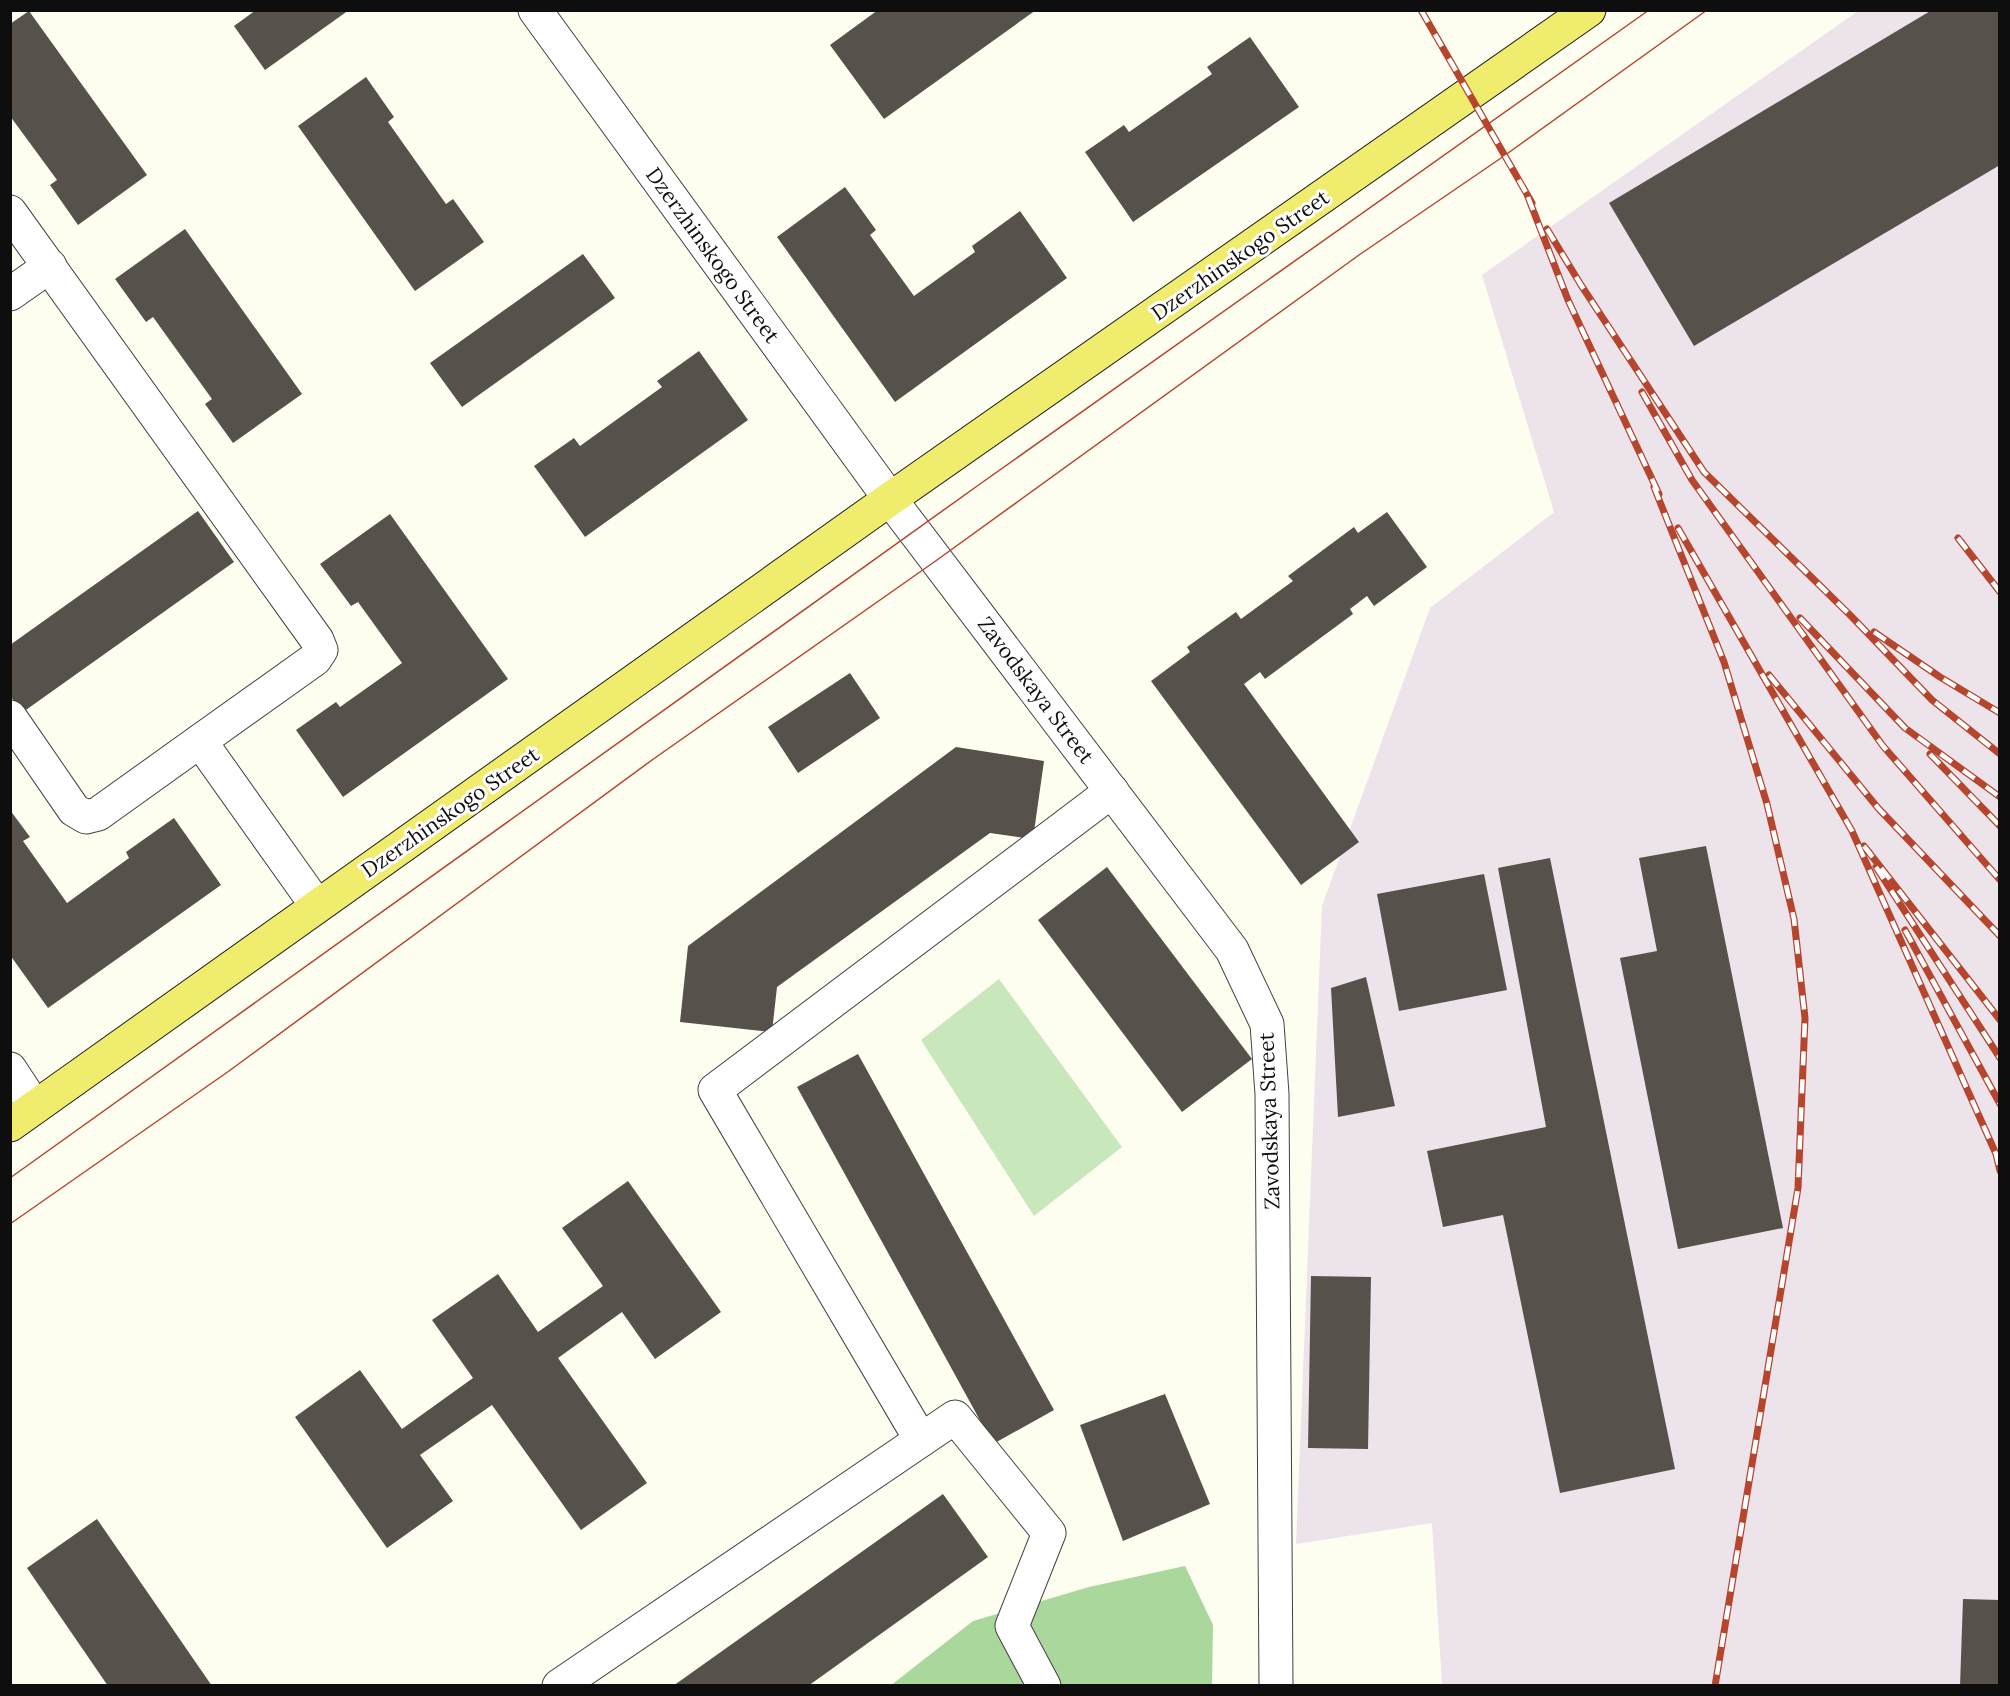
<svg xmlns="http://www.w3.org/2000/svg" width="2010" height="1696" font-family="Lora,serif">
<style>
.industrial{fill:#ece3eb}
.green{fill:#c8e7bb}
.forest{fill:#a9d79c}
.building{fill:#56524b}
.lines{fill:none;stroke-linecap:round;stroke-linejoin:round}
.minor-casing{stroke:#414141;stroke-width:35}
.major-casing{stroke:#1f1f1f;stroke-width:35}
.minor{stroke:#fff;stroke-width:33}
.major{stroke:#f0ed6e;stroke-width:33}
.tram{stroke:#b6452e;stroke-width:1.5}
.rail-casing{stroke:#b6452e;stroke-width:7}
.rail{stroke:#fff;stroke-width:4.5;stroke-dasharray:14;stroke-linecap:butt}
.labels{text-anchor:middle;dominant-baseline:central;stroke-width:6;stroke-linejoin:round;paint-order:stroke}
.street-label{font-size:21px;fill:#0e0e0e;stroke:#fff}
</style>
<rect width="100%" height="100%" fill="#fefef0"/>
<polygon class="industrial" points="1858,11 1999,11 1999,1685 1442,1685 1432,1523 1296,1544 1322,906 1430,608 1554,512 1482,275"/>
<polygon class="green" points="999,979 1122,1147 1034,1216 921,1040"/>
<polygon class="forest" points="1185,1566 1213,1625 1212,1685 890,1686 973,1621 1089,1587"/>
<g class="building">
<polygon points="256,10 349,10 265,70 234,26"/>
<polygon points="878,10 1036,10 884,119 830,45"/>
<polygon points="1932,10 2000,10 2000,165 1694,346 1609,203"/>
<polygon points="29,11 147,175 78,225 50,185 57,180 10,116 10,24"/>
<polygon points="1250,37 1299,107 1133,222 1085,152 1124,125 1129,132 1212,74 1207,67"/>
<polygon points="366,77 394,117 388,122 446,204 453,199 484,242 415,291 298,126"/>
<polygon points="845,187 876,230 870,235 914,296 975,252 972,246 1020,211 1067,278 895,402 777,237"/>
<polygon points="185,229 302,394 233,443 205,404 212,399 153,317 146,322 115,279"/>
<polygon points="583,254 615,298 462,407 430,363"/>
<polygon points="699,351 748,420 585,537 534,466 574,438 580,446 662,387 657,381"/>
<polygon points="198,511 234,562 23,712 10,696 10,645"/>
<polygon points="1387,512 1427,567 1374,606 1367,596 1350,609 1353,614 1265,679 1260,672 1244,684 1359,842 1301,885 1151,681 1190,652 1187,647 1236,612 1241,619 1293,581 1288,576 1354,527 1358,533"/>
<polygon points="390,514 508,679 343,797 296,730 336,702 340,707 402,663 358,602 351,606 320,564"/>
<polygon points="850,673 880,718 798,773 768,727"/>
<polygon points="956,747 1044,761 1033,839 990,833 777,987 772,1032 680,1022 688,946"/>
<polygon points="10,810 30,837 23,841 67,903 129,858 126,852 174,818 221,885 48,1008 10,955"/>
<polygon points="1706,846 1783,1228 1678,1249 1620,958 1657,951 1639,858"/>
<polygon points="1550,858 1675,1469 1560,1493 1503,1215 1443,1227 1427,1151 1546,1127 1498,868"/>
<polygon points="1107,867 1252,1059 1182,1112 1038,920"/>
<polygon points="1484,874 1507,990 1399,1011 1377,894"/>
<polygon points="1366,977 1395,1106 1338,1117 1331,988"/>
<polygon points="858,1054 1054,1410 993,1444 797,1087"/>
<polygon points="628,1181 721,1312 655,1359 622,1312 558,1358 647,1483 581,1530 492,1405 420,1455 453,1501 387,1548 295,1417 360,1370 402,1429 473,1378 432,1320 498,1274 538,1332 603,1286 562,1228"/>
<polygon points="1311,1276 1371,1277 1368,1449 1308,1448"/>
<polygon points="1165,1394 1210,1504 1123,1541 1080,1425"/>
<polygon points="943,1494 988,1557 808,1686 673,1686"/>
<polygon points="97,1519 212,1686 108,1686 27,1568"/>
<polygon points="1963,1599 2000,1600 2000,1686 1960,1686"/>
</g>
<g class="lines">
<g class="minor-casing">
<g id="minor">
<polyline points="535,10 890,499 1232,950 1267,1024 1272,1094 1276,1686"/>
<polyline points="10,212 317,640 321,650 315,659 200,741 317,906"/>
<polyline points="10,294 50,266"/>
<polyline points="10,717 74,810 86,817 98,814 200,741"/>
<polyline points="10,1069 35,1107"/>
<polyline points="921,1440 715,1090 1112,791"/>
<polyline points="559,1686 955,1417 1049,1533 1012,1626 1044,1686"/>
</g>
</g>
<g class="major-casing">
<polyline id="major" points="10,1125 890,499 1589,10"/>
</g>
<use href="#minor" class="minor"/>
<use href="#major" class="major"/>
<g class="tram">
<polyline points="10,1178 980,484 1649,10"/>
<polyline points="10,1224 229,1071 652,760 937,560 1359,255 1504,156 1707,10"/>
</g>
<g class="rail-casing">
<g id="rail">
<polyline points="1421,10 1532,203"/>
<polyline points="1528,197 1568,300 1659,494"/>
<polyline points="1547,229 1581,285 1704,472 1850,615 1932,700 2000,754"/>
<polyline points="1642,392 1692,480 1883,746 2000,880"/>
<polyline points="1654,487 1724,662 1767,804 1794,919 1805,1018 1798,1188 1715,1686"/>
<polyline points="1678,528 1852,831 1996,1154 2000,1171"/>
<polyline points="1958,538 2000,592"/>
<polyline points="1800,618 1905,728 2000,797"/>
<polyline points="1874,632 1940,677 2000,713"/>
<polyline points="1769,675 1878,808 2000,936"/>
<polyline points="1930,754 2000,826"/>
<polyline points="1864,846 2000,1020"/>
<polyline points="1876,867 2000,1058"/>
<polyline points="1905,930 2000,1104"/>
</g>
</g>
<use href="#rail" class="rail"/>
</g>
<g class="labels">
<g class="street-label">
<text transform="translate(713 255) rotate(54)">Dzerzhinskogo Street</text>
<text transform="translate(1240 255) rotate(-35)">Dzerzhinskogo Street</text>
<text transform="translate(1036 690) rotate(53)">Zavodskaya Street</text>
<text transform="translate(450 812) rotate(-35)">Dzerzhinskogo Street</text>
<text transform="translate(1269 1121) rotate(-92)">Zavodskaya Street</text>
</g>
</g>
<rect width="2010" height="1696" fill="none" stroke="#0e0e0e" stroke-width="24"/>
</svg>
